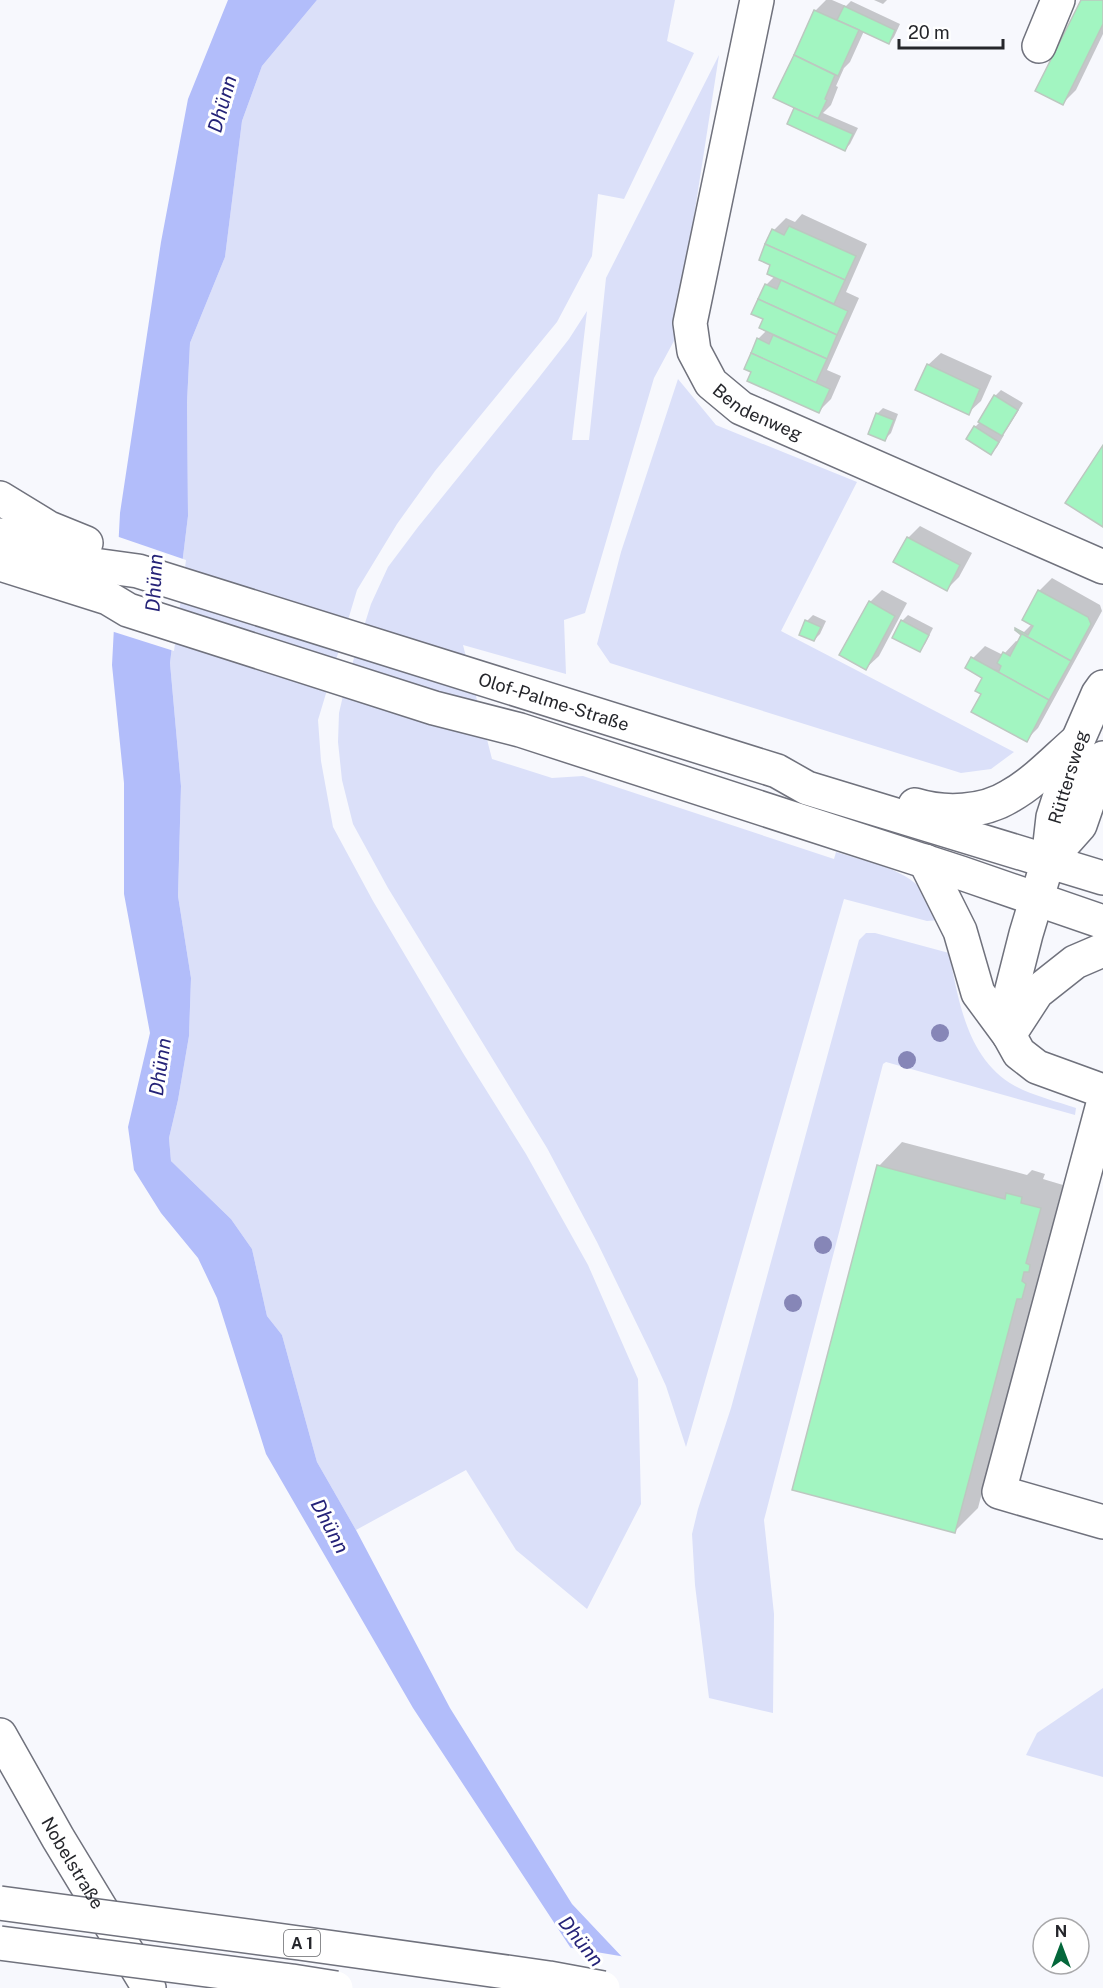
<svg xmlns="http://www.w3.org/2000/svg" width="1103" height="1988" font-family="'Public Sans',sans-serif">
<style>
.green{fill:#dbe0f9}
.water{fill:#b2bdfa}
.pier{fill:#f7f8fd}
.shadow{fill:#0003}
.building{fill:#a2f5c1;stroke:#bcc8c0;stroke-width:1.5}
.lines{fill:none;stroke-linecap:round;stroke-linejoin:round}
.minor-casing{stroke:#70727d;stroke-width:36}
.major-casing{stroke:#70727d;stroke-width:36}
.minor{stroke:#fff;stroke-width:33}
.major{stroke:#fff;stroke-width:33}
.highway-bridge-casing{stroke:#70727d;stroke-width:36;stroke-linecap:butt}
.highway-bridge{stroke:#fff;stroke-width:33}
.tree{fill:#8686b7}
.labels{text-anchor:middle;dominant-baseline:central;stroke-width:6;stroke-linejoin:round;paint-order:stroke}
.shield{fill:#fff;stroke:#66676b;stroke-width:1.5}
.shield-label{font-size:16px;font-weight:bold;fill:#25262b}
.street-label{font-size:18px;fill:#25262b;stroke:#fff}
.water-label{font-size:20px;font-style:italic;fill:#252378;stroke:#fff}
</style>
<rect width="100%" height="100%" fill="#f7f8fd"/>
<g class="green">
<polygon points="317,0 675,0 667,41 694,53 624,199 598,194 592,256 557,322 435,471 397,524 357,590 318,720 321,761 333,827 373,901 463,1053 526,1154 588,1265 638,1379 641,1504 587,1609 516,1550 466,1470 356,1530 317,1462 282,1335 267,1316 252,1249 231,1219 171,1161 169,1138 178,1100 189,1036 191,978 178,896 181,786 170,663 188,516 187,402 190,343 225,257 242,121 262,66"/>
<path d="M719,55l-44,284 -21,39 -69,235 -21,7 2,54 -103,-29 29,114 60,19 31,-2 251,83 2,-7c31,10 73,16 93,46 4,7 7,15 11,22l-13,1 -83,-22 -158,548 -20,-61 -16,-35 -53,-109 -50,-94 -159,-260 -35,-64 -11,-44 -4,-38 1,-29 6,-26 26,-83 17,-37 30,-40 119,-147 32,-41 18,-28 -15,129h17l17,-162z"/>
<polygon points="678,379 716,425 857,482 781,631 1014,752 991,769 961,773 610,663 597,644 621,552"/>
<path d="M866,933h9l74,20c10,49 18,106 66,133 16,9 43,16 61,22l-1,7 -189,-53 -3,2 -119,456 10,94 -1,99 -64,-15 -14,-113 -3,-51 6,-25 33,-101 128,-468z"/>
<polygon points="1103,1688 1103,1777 1026,1755 1037,1733"/>
</g>
<polygon class="water" points="228,0 317,0 262,66 242,121 225,257 190,343 187,402 188,516 170,663 181,786 178,896 191,978 189,1036 178,1100 169,1138 171,1161 231,1219 252,1249 267,1316 282,1335 317,1462 356,1530 450,1708 572,1904 624,1959 597,1988 413,1708 266,1454 217,1298 198,1258 161,1213 134,1170 128,1127 150,1033 124,894 124,783 112,665 120,513 161,242 188,99"/>
<g class="pier">
<polygon points="116,536 186,560 174,651 111,631"/>
<polygon points="566,1947 626,1957 650,1988 593,1988"/>
</g>
<g class="shadow">
<polygon points="826,0 832,0 846,6 851,1 900,24 894,37 889,43 864,31 850,62 844,68 836,86 838,87 831,105 823,113 858,128 850,144 844,150 796,109 797,107 775,97 816,10"/>
<polygon points="874,0 887,0 883,4"/>
<polygon points="1083,0 1103,0 1103,34 1076,90 1063,103"/>
<polygon points="802,214 867,244 846,292 859,298 827,370 841,376 831,399 819,411 753,371 758,339 767,330 765,318 766,285 775,276 772,264 774,230 786,218 795,222"/>
<polygon points="941,353 992,376 981,401 968,413 928,365"/>
<polygon points="1001,390 1023,403 1007,429 1002,434 1004,435 997,447 991,453 975,427 980,422 995,396"/>
<polygon points="883,408 898,414 891,433 885,439 877,414"/>
<polygon points="920,526 972,553 959,577 947,589 908,538"/>
<polygon points="1052,578 1100,605 1102,611 1038,728 1026,740 983,693 984,677 973,658 985,646 1003,655 1016,641 1019,642 1023,633 1032,624 1024,619 1039,591"/>
<polygon points="882,590 907,603 879,656 866,668 870,602"/>
<polygon points="813,615 826,621 820,634 814,640 807,621"/>
<polygon points="908,615 933,628 925,644 919,650 902,621"/>
<polygon points="902,1142 1027,1175 1032,1170 1045,1174 1043,1179 1063,1185 1049,1239 1053,1241 1052,1247 1045,1253 1044,1257 1048,1260 1045,1274 1038,1280 978,1508 955,1531 879,1166"/>
</g>
<g class="building">
<polygon points="1081,0 1103,0 1103,24 1063,105 1035,91"/>
<polygon points="844,6 895,30 889,44 837,20"/>
<polygon points="814,10 859,30 838,76 794,55"/>
<polygon points="794,55 835,75 825,99 827,100 818,119 773,98"/>
<polygon points="794,108 853,134 845,151 787,124"/>
<polygon points="789,226 856,256 845,280 765,244 772,229 784,235"/>
<polygon points="765,244 845,280 834,304 767,274 770,265 759,260"/>
<polygon points="781,280 848,311 837,335 758,299 765,284 777,289"/>
<polygon points="758,299 837,335 827,359 759,328 763,319 751,314"/>
<polygon points="773,335 827,359 816,383 751,353 757,338 769,344"/>
<polygon points="751,353 830,389 819,413 747,381 751,372 744,369"/>
<polygon points="927,364 980,389 969,415 915,390"/>
<polygon points="994,395 1018,410 1002,436 978,422"/>
<polygon points="876,413 894,420 885,441 868,434"/>
<polygon points="974,426 999,442 991,455 966,439"/>
<polygon points="1103,445 1103,527 1065,503"/>
<polygon points="907,537 960,565 947,591 893,562"/>
<polygon points="1038,590 1088,617 1091,624 1071,661 1015,630 1015,628 1028,635 1033,626 1022,620"/>
<polygon points="869,601 895,616 866,670 839,655"/>
<polygon points="805,620 821,627 814,641 799,635"/>
<polygon points="901,620 929,635 920,652 892,638"/>
<polygon points="1015,630 1071,661 1049,700 994,670 999,671 1001,666 997,663 1003,652 1010,656 1021,635"/>
<polygon points="971,657 1049,700 1027,742 971,712 981,694 975,691 982,678 965,668"/>
<polygon points="877,1165 1005,1199 1006,1193 1022,1197 1021,1203 1041,1208 1026,1263 1030,1265 1029,1272 1024,1272 1022,1281 1026,1284 1022,1299 1017,1299 955,1533 792,1490"/>
</g>
<g class="lines">
<g class="minor-casing">
<g id="minor">
<path id="s1" d="M757,0l-67,323 4,28 17,32 30,25 362,159"/>
<polyline points="1039,46 1058,0"/>
<polyline points="1103,687 1098,694 1078,740 1053,817 1048,861 1026,934 1010,997 1009,1035 1019,1053 1037,1067 1103,1091"/>
<polyline points="1048,861 1080,825 1103,758"/>
<polyline points="1103,1104 999,1492 1103,1522"/>
<path id="s2" d="M0,1735l58,103 91,150"/>
</g>
</g>
<g class="major-casing">
<g id="major">
<polyline points="0,498 49,528 86,543"/>
<path id="s3" d="M0,535l87,29 51,7 639,200 30,17 296,90"/>
<polyline points="0,564 108,598 128,610 434,708 520,730 961,873 1103,922"/>
<path d="M915,805c29,9 68,8 95,-9 25,-14 46,-37 68,-56"/>
<polyline points="925,861 960,931 978,993 1009,1035 1037,992 1075,962 1103,950"/>
</g>
</g>
<use href="#minor" class="minor"/>
<use href="#major" class="major"/>
<g class="highway-bridge-casing">
<g id="highway-bridge">
<polyline points="0,1903 299,1943 549,1978 603,1988"/>
<polyline points="0,1943 292,1981 336,1988"/>
</g>
</g>
<use href="#highway-bridge" class="highway-bridge"/>
</g>
<g class="tree">
<circle cx="940" cy="1033" r="9"/>
<circle cx="907" cy="1060" r="9"/>
<circle cx="823" cy="1245" r="9"/>
<circle cx="793" cy="1303" r="9"/>
</g>
<g class="labels">
<rect class="shield" x="284" y="1930" width="36" height="26" rx="4.5"/>
<g class="shield-label">
<text x="302" y="1943">A 1</text>
</g>
<g class="street-label">
<text stroke="none"><textPath href="#s1" startOffset="450">Bendenweg</textPath></text>
<text stroke="none"><textPath href="#s3" startOffset="579">Olof-Palme-Straße</textPath></text>
<text transform="translate(1068 777) rotate(-73)">Rüttersweg</text>
<text stroke="none"><textPath href="#s2" startOffset="147">Nobelstraße</textPath></text>
</g>
<g class="water-label">
<text transform="translate(222 104) rotate(-74)">Dhünn</text>
<text transform="translate(154 583) rotate(-87)">Dhünn</text>
<text transform="translate(160 1067) rotate(-82)">Dhünn</text>
<text transform="translate(330 1526) rotate(62)">Dhünn</text>
<text transform="translate(581 1941) rotate(51)">Dhünn</text>
</g>
</g>
<g transform="translate(1061 1946)"><circle r="28" fill="#ffffff" stroke="#a8a8aa" stroke-width="1.5"/>
<path d="M0-4.5L10 22L0 15L-10 22Z" fill="#04673b"/>
<text y="-9" font-size="16" font-weight="bold" text-anchor="middle" fill="#25262b">N</text>
</g>
<path d="M899 39v9h104v-9" fill="none" stroke="#25262b" stroke-width="3"/>
<text x="908" y="39" font-size="18" fill="#25262b" stroke="#ffffff" stroke-width="4.5" paint-order="stroke">20 m</text>
</svg>
